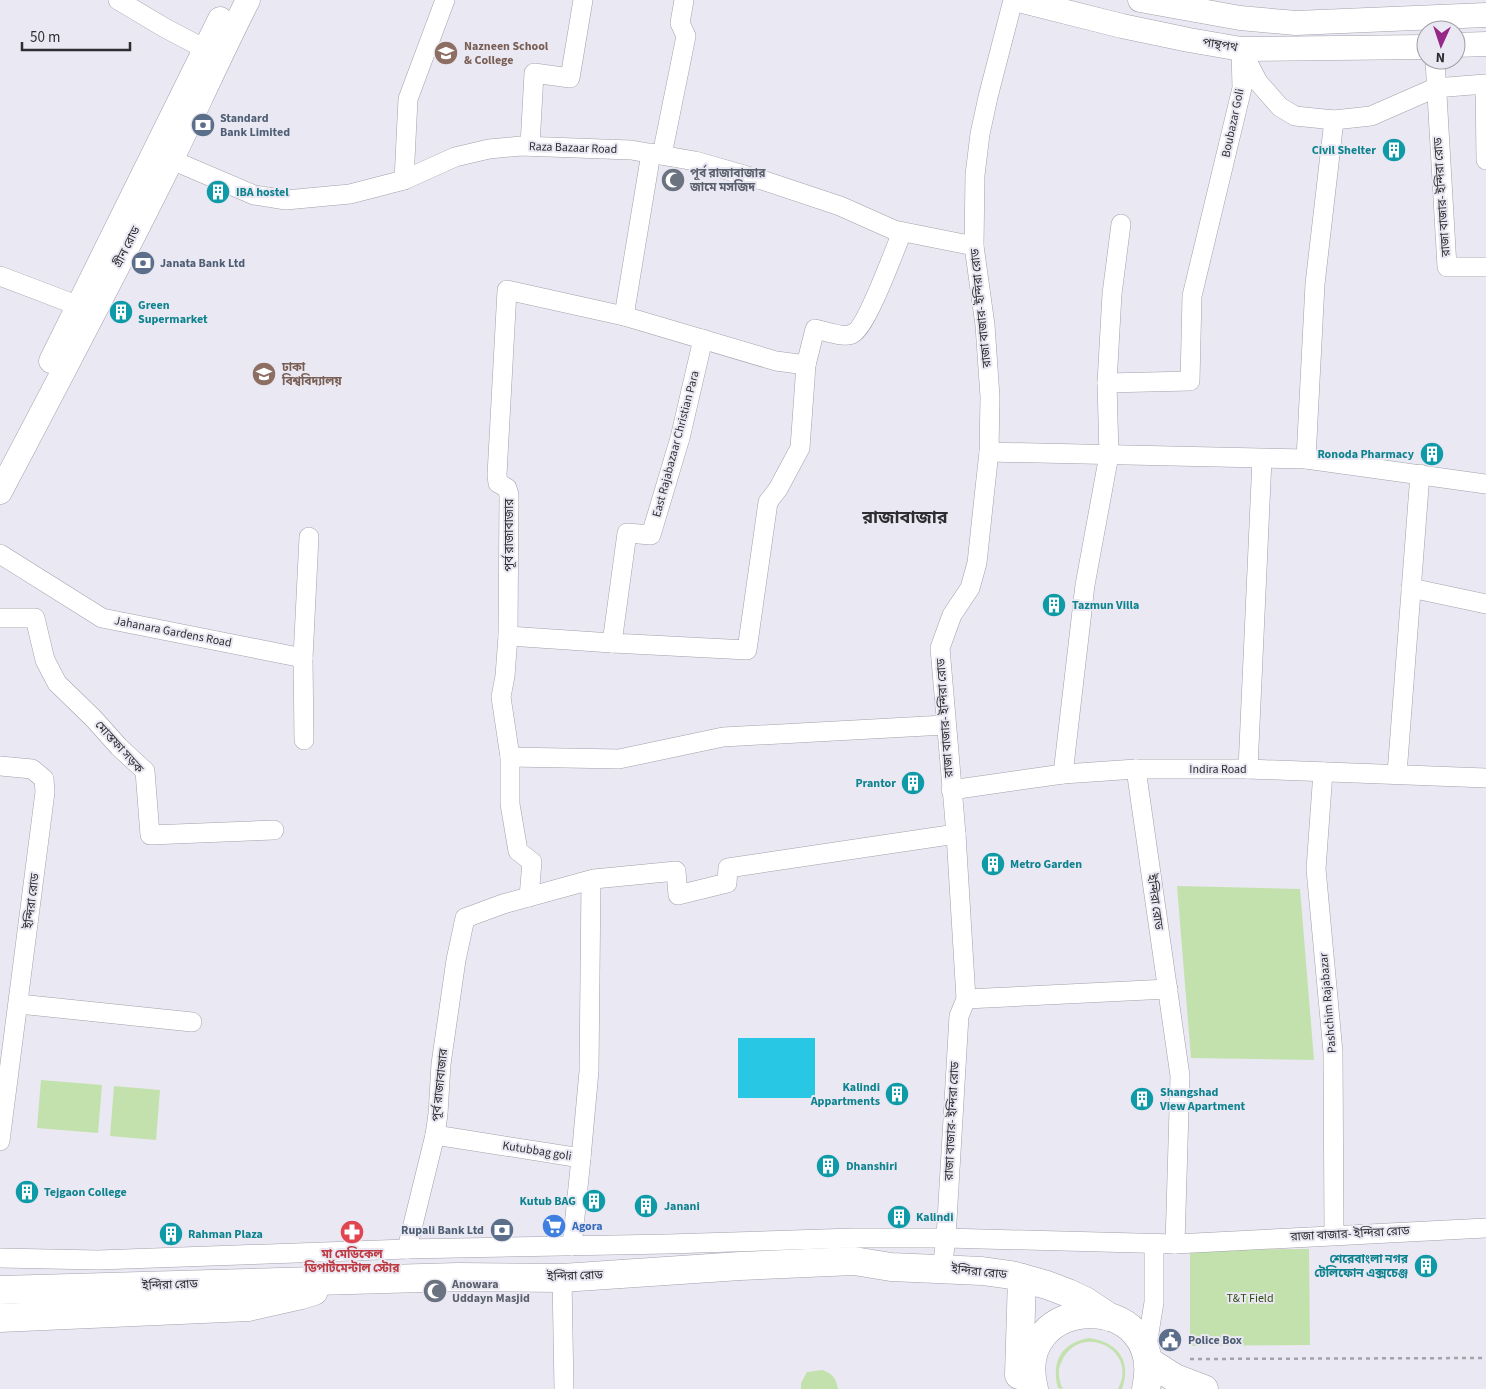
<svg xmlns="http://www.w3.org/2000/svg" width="1486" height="1389" font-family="'Source Sans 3','Noto Sans Bengali',sans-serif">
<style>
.green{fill:#c3e1ad}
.water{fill:#28c7e3}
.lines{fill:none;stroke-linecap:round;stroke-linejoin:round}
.minor-casing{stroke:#a2a0aa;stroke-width:20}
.major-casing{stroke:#a2a0aa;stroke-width:25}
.highway-casing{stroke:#a2a0aa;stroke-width:29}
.path{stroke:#a4a3ab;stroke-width:2.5;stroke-dasharray:4 4;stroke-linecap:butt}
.minor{stroke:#fff;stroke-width:19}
.major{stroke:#fff;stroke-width:24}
.highway{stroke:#fff;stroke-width:28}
.labels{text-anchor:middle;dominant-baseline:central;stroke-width:4;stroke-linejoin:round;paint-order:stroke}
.street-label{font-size:12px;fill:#2e2e32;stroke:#eae8f2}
.education-label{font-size:12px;font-weight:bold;fill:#785e54;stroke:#eae8f2;text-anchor:start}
.service-label{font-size:12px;font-weight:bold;fill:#4e5e75;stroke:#eae8f2;text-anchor:start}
.culture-label{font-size:12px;font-weight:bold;fill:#0d838f;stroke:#eae8f2;text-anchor:start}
.worship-label{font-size:12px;font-weight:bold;fill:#5b616d;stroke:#eae8f2;text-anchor:start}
.shop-label{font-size:12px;font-weight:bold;fill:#366cbe;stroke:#eae8f2;text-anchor:start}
.health-label{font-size:12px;font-weight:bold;fill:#be3a42;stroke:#eae8f2}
.park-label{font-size:12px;fill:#2e4c0f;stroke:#eae8f2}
.district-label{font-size:18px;font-weight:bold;fill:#2e2e32;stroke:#eae8f2}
</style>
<rect width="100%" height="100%" fill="#eae8f2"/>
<g class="green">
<polygon points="1177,886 1300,889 1314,1060 1191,1058"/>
<polygon points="41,1080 102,1085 98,1133 37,1128"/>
<polygon points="114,1086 160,1090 156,1140 110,1136"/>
<polygon points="1309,1249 1310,1345 1190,1346 1190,1250"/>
<path d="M1089,1338c29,4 43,23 33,51h-4c22,-40 -40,-69 -57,-26 -4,8 -2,18 2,26l-5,-1c-7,-28 4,-45 31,-50z"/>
<path d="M822,1370c10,3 14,8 16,19h-37v-6l6,-11z"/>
</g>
<rect class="water" x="738" y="1038" width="77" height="60"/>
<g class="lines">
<g class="minor-casing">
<g id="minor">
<polyline points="118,0 165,28 205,49"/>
<polyline points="1435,60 1447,267 1486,267"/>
<polyline points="530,146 534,73 570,78 583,0"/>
<polyline points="662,155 686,36 680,23 684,0"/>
<polyline points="172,160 254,195 286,200 350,194 404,180 455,157 489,149 521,146 631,150 695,161 762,180 840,206 894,230 974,246"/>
<polyline points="404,180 408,99 445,0"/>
<polyline points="0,276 79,306"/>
<polyline points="624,316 651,153"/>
<path d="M703,339l-23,99 -29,97 -24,-2 -15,110 135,7 21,-148 10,-13 22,-41 6,-83 9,-36c9,2 30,9 37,5 14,-5 43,-85 50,-102"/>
<polyline points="1107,383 1190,381 1192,296 1242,88 1241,49 1258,82 1280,107 1295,116 1334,120 1371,116 1435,88 1485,84 1486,160"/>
<polyline points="989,452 1306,459 1486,484"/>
<polyline points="1306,459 1315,284 1334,120"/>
<polyline points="0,554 102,618 303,658"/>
<polyline points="1411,588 1486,604"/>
<polyline points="0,618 35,618 45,660 57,683 94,719 119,747 145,771 150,835 274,830"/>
<polyline points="508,636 612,643"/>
<polyline points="304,740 303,658 309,537"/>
<polyline points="510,757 619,759 723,737 945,725"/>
<polyline points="0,766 32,769 44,779 45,792 0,1141"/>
<polyline points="1136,769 1180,1076 1175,1244"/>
<polyline points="1248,769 1262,459"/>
<polyline points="1323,772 1316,869 1333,1052 1334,1235"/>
<polyline points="1063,774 1085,585 1109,455 1107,383 1112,294 1121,224"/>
<polyline points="1397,774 1420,474"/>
<polyline points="951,790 1063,774 1136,769 1248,769 1486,778"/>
<polyline points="529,897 532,862 518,851 510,804 510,757 501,697 505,676 508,636 509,495 507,488 498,483 497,475 507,290 624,316 776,361 806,365"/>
<polyline points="966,999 1168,989"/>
<polyline points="19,1004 192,1022"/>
<polyline points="435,1135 581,1158 572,1246"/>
<polyline points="581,1158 589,1071 591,880"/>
<polyline points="407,1249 435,1135 438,1114 441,1064 456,960 465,918 503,904 594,879 676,871 678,895 727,883 728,868 956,834"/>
<polyline points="0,1258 98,1260 407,1249 668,1244 853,1238 946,1238 1175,1244 1486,1228"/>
<polyline points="942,1269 946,1238 959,1016 966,999 956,834 940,648 952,615 970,588 977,563 985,488 989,452 990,397 985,325 974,246 975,175 980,134 988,97 1013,0"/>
<polyline points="562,1278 564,1389"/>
<polyline points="1146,1352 1154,1302 1154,1244"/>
</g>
</g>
<g class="major-casing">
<g id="major">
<polyline points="1019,0 1122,26 1189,40 1241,49 1426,47"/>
<polyline points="1140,0 1240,18 1296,23 1486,15"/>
<polyline points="1456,45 1486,44"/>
<polyline points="51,361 220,19"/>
<path d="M0,492c58,-110 116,-220 171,-331 26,-54 50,-108 77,-161"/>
</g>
</g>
<g class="highway-casing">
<g id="highway">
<polyline points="0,1290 458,1277 562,1278 740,1266 854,1261 891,1267 982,1271 1011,1275 1047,1285 1068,1293 1085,1301 1109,1317"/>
<polyline points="0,1318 248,1307 301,1295 314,1291"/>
<polyline points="1148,1361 1175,1378 1204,1389"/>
<polyline points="1019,1375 1022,1278"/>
<path d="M1034,1389c-25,-97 135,-102 112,0"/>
</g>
</g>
<polyline class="path" points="1190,1359 1486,1358"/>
<use href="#minor" class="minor"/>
<use href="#major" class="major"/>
<use href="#highway" class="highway"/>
</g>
<defs>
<g id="university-disc" transform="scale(1.25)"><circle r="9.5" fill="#8d6e63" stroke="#eae8f2"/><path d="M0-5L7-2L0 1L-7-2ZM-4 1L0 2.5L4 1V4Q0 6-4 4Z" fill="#fff"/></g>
<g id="bank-disc" transform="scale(1.25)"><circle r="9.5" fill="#5c6f8a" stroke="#eae8f2"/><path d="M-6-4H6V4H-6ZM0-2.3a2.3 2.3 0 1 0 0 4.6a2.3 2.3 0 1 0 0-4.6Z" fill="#fff"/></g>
<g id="building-disc" transform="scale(1.25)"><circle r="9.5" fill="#0f9aa8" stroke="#eae8f2"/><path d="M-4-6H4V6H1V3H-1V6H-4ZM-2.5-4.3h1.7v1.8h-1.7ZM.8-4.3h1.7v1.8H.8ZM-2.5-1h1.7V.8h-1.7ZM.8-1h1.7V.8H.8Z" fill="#fff"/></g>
<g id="mosque-disc" transform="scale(1.25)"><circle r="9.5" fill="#6b7280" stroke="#eae8f2"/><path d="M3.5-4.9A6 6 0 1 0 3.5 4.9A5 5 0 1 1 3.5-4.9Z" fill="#fff"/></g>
<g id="supermarket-disc" transform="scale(1.25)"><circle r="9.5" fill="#3f7fe0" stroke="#eae8f2"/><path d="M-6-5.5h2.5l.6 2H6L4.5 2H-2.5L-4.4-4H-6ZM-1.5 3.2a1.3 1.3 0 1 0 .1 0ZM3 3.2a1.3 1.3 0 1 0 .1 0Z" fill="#fff"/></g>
<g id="pharmacy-disc" transform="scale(1.25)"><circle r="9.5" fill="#e0444e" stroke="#eae8f2"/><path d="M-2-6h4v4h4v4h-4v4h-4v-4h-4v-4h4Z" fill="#fff"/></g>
<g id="civic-disc" transform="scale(1.25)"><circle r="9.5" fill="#5c6f8a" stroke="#eae8f2"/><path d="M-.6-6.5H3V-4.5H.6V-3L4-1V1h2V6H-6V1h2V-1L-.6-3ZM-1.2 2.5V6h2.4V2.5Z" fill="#fff"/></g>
</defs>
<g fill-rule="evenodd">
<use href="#university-disc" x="446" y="53"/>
<use href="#bank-disc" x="203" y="125"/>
<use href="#building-disc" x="1394" y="150"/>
<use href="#mosque-disc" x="673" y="180"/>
<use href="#building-disc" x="218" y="192"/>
<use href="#bank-disc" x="143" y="263"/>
<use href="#building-disc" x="121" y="312"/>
<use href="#university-disc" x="264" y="374"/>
<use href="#building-disc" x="1432" y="454"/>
<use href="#building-disc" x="1054" y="605"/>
<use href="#building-disc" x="913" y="783"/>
<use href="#building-disc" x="993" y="864"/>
<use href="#building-disc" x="897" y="1094"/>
<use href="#building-disc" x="1142" y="1099"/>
<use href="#building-disc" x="828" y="1166"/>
<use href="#building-disc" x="27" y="1192"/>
<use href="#building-disc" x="594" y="1201"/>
<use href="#building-disc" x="646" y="1206"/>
<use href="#building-disc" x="899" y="1217"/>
<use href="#supermarket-disc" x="554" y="1226"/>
<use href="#bank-disc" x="502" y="1230"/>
<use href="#pharmacy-disc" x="352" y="1232"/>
<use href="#building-disc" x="171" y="1234"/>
<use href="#building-disc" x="1426" y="1266"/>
<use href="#mosque-disc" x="435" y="1291"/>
<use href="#civic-disc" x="1170" y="1340"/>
</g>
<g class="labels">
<g class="street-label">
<text transform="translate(1220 45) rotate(9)">পান্থপথ</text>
<text transform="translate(1233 123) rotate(-78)">Boubazar Goli</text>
<text transform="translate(573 148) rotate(2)">Raza Bazaar Road</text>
<text transform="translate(1442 197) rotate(-94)">রাজা বাজার- ইন্দিরা রোড</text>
<text transform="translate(127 247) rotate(-63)">গ্রীন রোড</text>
<text transform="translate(981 308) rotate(-96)">রাজা বাজার- ইন্দিরা রোড</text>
<text transform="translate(676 444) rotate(-75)">East Rajabazaar Christian Para</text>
<text transform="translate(509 535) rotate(-90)">পূর্ব রাজাবাজার</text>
<text transform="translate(173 632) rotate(11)">Jahanara Gardens Road</text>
<text transform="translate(945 718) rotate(-94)">রাজা বাজার- ইন্দিরা রোড</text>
<text transform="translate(119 747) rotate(48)">মোস্তফা সড়ক</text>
<text x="1218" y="769">Indira Road</text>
<text transform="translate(32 901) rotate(-83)">ইন্দিরা রোড</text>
<text transform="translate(1155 902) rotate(82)">ইন্দিরা রোড</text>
<text transform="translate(1328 1003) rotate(-95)">Pashchim Rajabazar</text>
<text transform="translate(440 1085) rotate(-84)">পূর্ব রাজাবাজার</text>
<text transform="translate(952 1121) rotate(-87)">রাজা বাজার- ইন্দিরা রোড</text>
<text transform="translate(537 1151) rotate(9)">Kutubbag goli</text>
<text transform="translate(1350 1234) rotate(-3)">রাজা বাজার- ইন্দিরা রোড</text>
<text transform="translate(979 1272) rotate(6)">ইন্দিরা রোড</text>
<text transform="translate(575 1276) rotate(-2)">ইন্দিরা রোড</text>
<text transform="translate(170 1285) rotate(-2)">ইন্দিরা রোড</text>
</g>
<g class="education-label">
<text x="464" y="46">Nazneen School<tspan x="464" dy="14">&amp; College</tspan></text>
<text x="282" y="367">ঢাকা<tspan x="282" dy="14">বিশ্ববিদ্যালয়</tspan></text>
</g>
<g class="service-label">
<text x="220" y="118">Standard<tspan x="220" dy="14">Bank Limited</tspan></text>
<text x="160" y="263">Janata Bank Ltd</text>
<text x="484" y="1230" text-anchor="end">Rupali Bank Ltd</text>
<text x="1188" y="1340">Police Box</text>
</g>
<g class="culture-label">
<text x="1376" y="150" text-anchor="end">Civil Shelter</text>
<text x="236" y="192">IBA hostel</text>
<text x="138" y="305">Green<tspan x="138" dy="14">Supermarket</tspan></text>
<text x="1414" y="454" text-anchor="end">Ronoda Pharmacy</text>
<text x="1072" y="605">Tazmun Villa</text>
<text x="896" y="783" text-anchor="end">Prantor</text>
<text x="1010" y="864">Metro Garden</text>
<text x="880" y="1087" text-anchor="end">Kalindi<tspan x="880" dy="14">Appartments</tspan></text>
<text x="1160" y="1092">Shangshad<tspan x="1160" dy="14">View Apartment</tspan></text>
<text x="846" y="1166">Dhanshiri</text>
<text x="44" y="1192">Tejgaon College</text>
<text x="576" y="1201" text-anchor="end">Kutub BAG</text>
<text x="664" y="1206">Janani</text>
<text x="916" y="1217">Kalindi</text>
<text x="188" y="1234">Rahman Plaza</text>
<text x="1408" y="1259" text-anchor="end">শেরেবাংলা নগর<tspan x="1408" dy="14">টেলিফোন এক্সচেঞ্জ</tspan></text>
</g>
<g class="worship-label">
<text x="690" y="173">পূর্ব রাজাবাজার<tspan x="690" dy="14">জামে মসজিদ</tspan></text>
<text x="452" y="1284">Anowara<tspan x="452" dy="14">Uddayn Masjid</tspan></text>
</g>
<g class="shop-label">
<text x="572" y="1226">Agora</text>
</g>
<g class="health-label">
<text x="352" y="1254">মা মেডিকেল<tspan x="352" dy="14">ডিপার্টমেন্টাল স্টোর</tspan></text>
</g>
<g class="park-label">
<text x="1250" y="1298">T&amp;T Field</text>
</g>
<g class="district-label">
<text x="905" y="517">রাজাবাজার</text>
</g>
</g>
<g transform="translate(1441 45) rotate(183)"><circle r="24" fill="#eae8f2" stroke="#9f9ea5"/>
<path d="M0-4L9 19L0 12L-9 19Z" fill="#962888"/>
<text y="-8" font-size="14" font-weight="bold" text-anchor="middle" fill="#2e2e32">N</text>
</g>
<path d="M22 42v8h108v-8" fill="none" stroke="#2e2e32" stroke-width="2.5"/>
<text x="30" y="42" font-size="15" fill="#2e2e32" stroke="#eae8f2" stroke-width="4" paint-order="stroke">50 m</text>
</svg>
